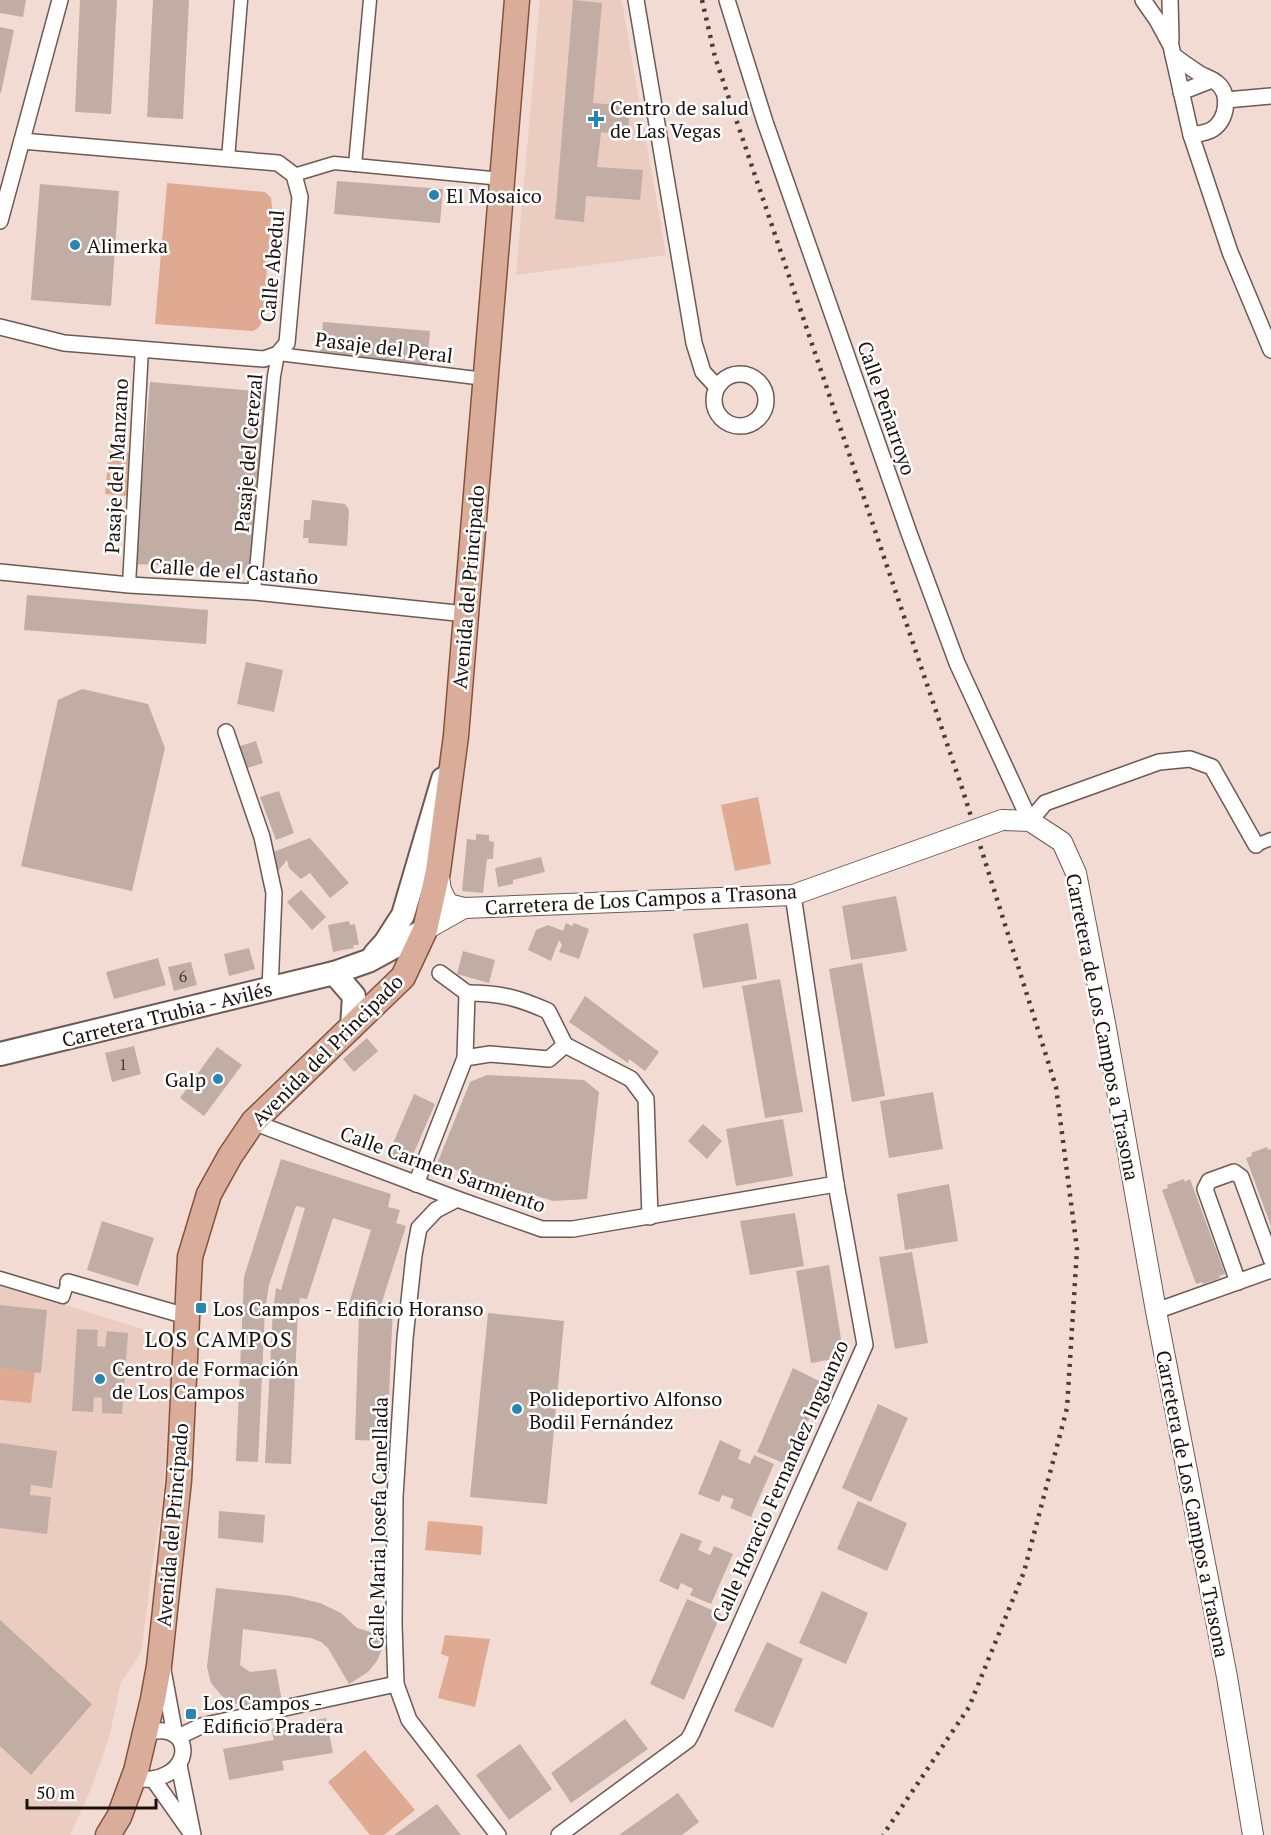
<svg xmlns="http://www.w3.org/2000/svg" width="1271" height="1835" font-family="'PT Serif',serif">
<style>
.built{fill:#eaccc0}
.green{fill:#dfa992}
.building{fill:#c1ada4}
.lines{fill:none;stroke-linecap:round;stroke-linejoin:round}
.pedestrian-casing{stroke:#6d5a52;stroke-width:15}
.minor-casing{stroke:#6d5a52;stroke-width:18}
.tertiary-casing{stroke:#6d5a52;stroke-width:22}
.secondary-casing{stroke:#6d5a52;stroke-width:26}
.primary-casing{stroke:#85533c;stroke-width:27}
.pedestrian{stroke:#fff;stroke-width:12}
.minor{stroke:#fff;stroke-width:15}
.tertiary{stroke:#fff;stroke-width:20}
.secondary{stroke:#fff;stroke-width:22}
.primary{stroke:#d9ad99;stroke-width:24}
.rail{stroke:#493e3a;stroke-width:4.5;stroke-dasharray:3 6;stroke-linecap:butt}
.tertiary-bridge-casing{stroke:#6d5a52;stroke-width:22;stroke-linecap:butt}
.tertiary-bridge{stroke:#fff;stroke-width:20}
.poi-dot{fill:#2685b1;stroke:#fff;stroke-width:2}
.labels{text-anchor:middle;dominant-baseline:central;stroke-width:5;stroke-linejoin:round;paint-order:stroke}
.number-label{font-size:16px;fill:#443934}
.poi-label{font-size:20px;fill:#1a120f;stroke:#fff;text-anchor:start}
.street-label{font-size:20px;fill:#1a120f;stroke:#fff}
.quarter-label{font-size:22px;letter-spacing:1.5px;fill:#1a120f;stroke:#fff}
</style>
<rect width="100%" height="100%" fill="#f1dbd2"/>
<g class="built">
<polygon points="540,0 619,0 622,2 666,255 516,275"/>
<polygon points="0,1285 172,1338 170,1397 162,1508 153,1560 141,1653 121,1682 110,1734 91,1789 70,1835 0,1835"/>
</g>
<g class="green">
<path d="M167,183l98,9 6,6 1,9 -9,111c-2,7 -4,11 -11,13l-97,-7z"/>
<polygon points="109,451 131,453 127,496 105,494"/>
<polygon points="758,797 771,864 735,871 721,805"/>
<polygon points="0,1368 35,1372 31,1403 0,1400"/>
<polygon points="428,1521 483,1526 481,1555 425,1550"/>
<polygon points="445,1635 490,1639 475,1707 438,1698 449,1657 441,1654"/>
<polygon points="365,1750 415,1810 384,1835 370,1835 328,1782"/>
</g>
<g class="building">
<polygon points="0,0 26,0 23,17 0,13"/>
<polygon points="80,0 117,0 111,114 75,112"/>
<polygon points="153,0 189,0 183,119 147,117"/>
<polygon points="573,0 602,3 593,103 630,106 628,135 601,132 597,167 643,170 640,200 586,196 584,222 555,219"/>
<polygon points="0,27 14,30 1,93 0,93"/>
<polygon points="337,181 443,189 440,223 334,214"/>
<polygon points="40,184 119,191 111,306 31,300"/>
<polygon points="323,322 430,331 427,365 320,356"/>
<polygon points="150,382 267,392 249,574 174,566 135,564"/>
<polygon points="312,500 345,504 349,510 347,546 308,543 309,538 303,538 304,520 310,520"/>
<polygon points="27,595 208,610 206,644 24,630"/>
<polygon points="246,662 283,670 274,712 237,704"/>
<polygon points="82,689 148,704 165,748 132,891 21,866 58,700"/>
<polygon points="256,741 263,763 244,769 237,747"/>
<polygon points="279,791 294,833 276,840 260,797"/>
<polygon points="476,834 489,835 489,841 494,842 493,859 487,859 483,893 462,891 467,839 476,840"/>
<polygon points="310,838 349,883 330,898 310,873 301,879 289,868 287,860 278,871 273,852"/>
<polygon points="541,857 545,872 513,880 513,884 498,887 495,868"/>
<polygon points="301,890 326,917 312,930 287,902"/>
<polygon points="896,896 907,951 851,960 842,906"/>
<polygon points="349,921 350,925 355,924 359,945 353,945 354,948 333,952 328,925"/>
<polygon points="566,923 572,926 574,923 589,929 579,959 559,952 562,945 559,940 551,961 528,950 536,930 548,925 563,931"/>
<polygon points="748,923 757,979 703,988 693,934"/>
<polygon points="249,948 255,969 229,976 224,954"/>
<polygon points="463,951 495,960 489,983 457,974"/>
<polygon points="158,958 166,985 114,999 106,972"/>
<polygon points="191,962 197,985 174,991 168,967"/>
<polygon points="862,963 885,1096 852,1102 829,969"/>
<polygon points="780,979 803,1112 765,1118 742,986"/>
<polygon points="585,996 659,1052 645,1071 629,1059 628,1063 569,1022"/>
<polygon points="367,1038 378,1051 354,1072 343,1059"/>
<polygon points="134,1046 141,1074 112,1082 105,1053"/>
<polygon points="217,1047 242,1065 204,1116 180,1098"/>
<polygon points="487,1075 584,1080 599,1092 587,1199 553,1201 437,1164 470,1082"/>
<polygon points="933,1092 943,1149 889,1158 880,1101"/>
<polygon points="414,1094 435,1104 409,1164 388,1155"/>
<polygon points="783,1119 793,1176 736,1186 726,1129"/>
<polygon points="703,1124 722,1141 707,1159 688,1141"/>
<polygon points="1267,1147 1268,1150 1271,1149 1271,1226 1246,1158 1252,1156 1251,1153"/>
<polygon points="281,1159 391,1194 388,1207 400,1210 396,1223 406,1226 381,1305 393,1307 387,1441 355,1440 359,1314 347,1310 371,1230 333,1218 307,1299 300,1298 298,1311 291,1464 265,1463 273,1309 276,1288 281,1290 305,1208 296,1206 269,1285 265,1310 258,1462 236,1461 244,1277"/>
<polygon points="1184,1179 1185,1182 1190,1179 1225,1274 1219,1276 1220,1278 1203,1284 1202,1282 1196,1284 1162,1190 1168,1188 1167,1185"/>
<polygon points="949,1184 958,1241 905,1250 897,1194"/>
<polygon points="795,1213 804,1266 750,1275 740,1221"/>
<polygon points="102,1221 154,1238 138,1286 87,1270"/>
<polygon points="912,1252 928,1343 895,1349 879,1257"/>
<polygon points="829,1265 844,1357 811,1363 796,1271"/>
<polygon points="0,1305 47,1310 41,1373 0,1368"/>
<polygon points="488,1313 564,1321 547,1504 470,1497"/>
<polygon points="77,1329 98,1330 97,1346 105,1347 107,1331 128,1333 122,1414 102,1413 102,1398 94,1397 93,1412 72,1411"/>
<polygon points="793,1368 825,1384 788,1465 757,1452"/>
<polygon points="878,1404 908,1418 871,1502 842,1488"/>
<polygon points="720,1440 741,1450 738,1459 750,1464 754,1455 774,1464 751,1517 730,1508 734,1499 722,1495 719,1502 698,1494"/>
<polygon points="0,1443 57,1451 52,1488 31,1485 30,1495 51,1497 47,1534 0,1528"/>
<polygon points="858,1501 907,1523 887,1571 837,1549"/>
<polygon points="219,1511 265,1515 263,1543 218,1538"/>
<polygon points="681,1533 702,1541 698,1550 710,1555 714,1546 733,1554 711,1604 690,1595 693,1589 681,1583 678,1590 659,1581"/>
<polygon points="216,1588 291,1596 320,1603 341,1613 357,1628 387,1637 377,1661 368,1672 349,1684 328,1648 321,1642 311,1638 243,1629 240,1665 250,1672 276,1669 282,1702 253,1707 238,1705 222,1696 211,1683 207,1667"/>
<polygon points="822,1591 868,1613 846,1664 799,1643"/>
<polygon points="687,1599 721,1614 684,1700 650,1684"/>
<polygon points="0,1620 92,1704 31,1775 0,1746"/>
<polygon points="767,1642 803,1659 773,1728 734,1711"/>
<polygon points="326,1718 333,1753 282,1761 284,1770 229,1780 223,1749 274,1740 271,1729"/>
<polygon points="625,1719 648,1749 571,1803 551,1773"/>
<polygon points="520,1744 552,1789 509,1820 476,1775"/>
<polygon points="678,1793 699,1822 682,1835 619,1835"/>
<polygon points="437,1804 461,1835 394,1835"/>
</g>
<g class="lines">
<g class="pedestrian-casing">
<g id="pedestrian">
<polyline points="228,159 241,0"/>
<polyline points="355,165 370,0"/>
<polyline points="294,175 334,163 502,179"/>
<polyline points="129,585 142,349"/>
<polyline points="254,592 274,376 278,354 485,379"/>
<polyline points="1256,845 1271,839"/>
<polyline points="0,1278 63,1297 68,1282"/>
</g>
</g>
<g class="minor-casing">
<g id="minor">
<polyline points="636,0 694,343 703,372 717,387"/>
<polyline points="727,0 765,122 909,533 957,663 1030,821 1045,803 1159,762 1190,759 1212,767 1256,845"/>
<polyline points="1143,0 1157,20 1171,46 1191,135 1230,252 1271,350"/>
<polyline points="1170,0 1171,40"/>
<path d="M1173,55c9,7 18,13 27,19 6,3 13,5 17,9 14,11 10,36 -4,46 -6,4 -15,5 -22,6"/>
<polyline points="1181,92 1212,80"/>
<polyline points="1226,100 1271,96"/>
<polyline points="0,221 60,0"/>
<polyline points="0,327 64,343 264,359 278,354 287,343 300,197 294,175 278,163 22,141"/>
<circle cx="740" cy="400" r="26"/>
<polyline points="0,572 129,585 254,592 466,614"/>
<polyline points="226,732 262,837 274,893 270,989"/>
<polyline points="440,973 467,993"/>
<path d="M465,1058l2,-65c34,0 51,5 81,18l17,34 66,34 15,20 4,118"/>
<polyline points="253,1122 457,1199 542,1229 573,1229 836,1184"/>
<polyline points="416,1184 465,1058 490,1054 549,1059 565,1045"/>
<polyline points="457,1199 436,1210 419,1228 414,1255 405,1338 395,1496 394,1625 396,1684 409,1720 498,1835"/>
<polyline points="68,1282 186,1316"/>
<polyline points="1238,1282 1205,1189 1209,1181 1234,1172 1241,1177 1271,1259"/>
<polyline points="1156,1311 1271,1270"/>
<polyline points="163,1670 175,1735"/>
<polyline points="178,1737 201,1726 396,1684"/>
<polyline points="179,1765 193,1835"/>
<path d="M133,1778c6,1 13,2 19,1 8,-1 20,-6 25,-13 10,-12 7,-30 -8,-34 -8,-3 -16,0 -24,0"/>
<polyline points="153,1779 189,1830"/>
<polyline points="559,1835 688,1740 692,1733 865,1345 836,1184 793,895"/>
</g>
</g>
<g class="tertiary-casing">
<g id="tertiary">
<polyline points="1002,820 1030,821 1062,842 1076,873 1105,1023 1156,1311 1227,1677 1253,1835"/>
<polyline points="438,871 441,890 448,904 464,908 793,895 944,841"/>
<polyline points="425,930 464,908"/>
</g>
</g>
<g class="secondary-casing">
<g id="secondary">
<polyline points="375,954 385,943 403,915 443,779"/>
<polyline points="334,973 354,996 352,1027"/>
<polyline points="0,1054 334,973 368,961 425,930"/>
</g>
</g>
<g class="primary-casing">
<polyline id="primary" points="108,1835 119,1817 136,1771 153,1699 159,1666 179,1480 190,1257 209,1194 230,1156 253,1122 403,977 425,930 438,871 456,736 517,0"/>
</g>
<use href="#pedestrian" class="pedestrian"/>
<use href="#minor" class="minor"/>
<use href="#tertiary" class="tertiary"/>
<use href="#secondary" class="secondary"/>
<use href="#primary" class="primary"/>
<polyline class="rail" points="702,0 715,57 963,791 1056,1087 1077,1249 1067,1408 1024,1572 969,1707 883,1835"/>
<g class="tertiary-bridge-casing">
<polyline id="tertiary-bridge" points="944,841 1002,820"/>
</g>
<use href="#tertiary-bridge" class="tertiary-bridge"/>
</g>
<g class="poi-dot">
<path d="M593 110h6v6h6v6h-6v6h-6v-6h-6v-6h6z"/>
<circle cx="434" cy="195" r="6"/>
<circle cx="75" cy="245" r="6"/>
<circle cx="218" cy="1079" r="6"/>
<rect x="195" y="1302" width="12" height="12" rx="3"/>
<circle cx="100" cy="1379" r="6"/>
<circle cx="517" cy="1409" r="6"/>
<rect x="185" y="1708" width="12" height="12" rx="3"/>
</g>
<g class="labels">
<g class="number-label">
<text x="183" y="976">6</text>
<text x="123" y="1064">1</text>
</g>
<g class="poi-label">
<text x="610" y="107">Centro de salud<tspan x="610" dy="23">de Las Vegas</tspan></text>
<text x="446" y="195">El Mosaico</text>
<text x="87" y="245">Alimerka</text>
<text x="206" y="1079" text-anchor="end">Galp</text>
<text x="213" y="1308">Los Campos - Edificio Horanso</text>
<text x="112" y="1368">Centro de Formación<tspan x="112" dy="23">de Los Campos</tspan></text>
<text x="529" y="1398">Polideportivo Alfonso<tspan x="529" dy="23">Bodil Fernández</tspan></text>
<text x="203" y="1702">Los Campos -<tspan x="203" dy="23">Edificio Pradera</tspan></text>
</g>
<g class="street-label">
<text transform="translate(272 266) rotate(-85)">Calle Abedul</text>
<text transform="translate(384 347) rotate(7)">Pasaje del Peral</text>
<text transform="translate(887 408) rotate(71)">Calle Peñarroyo</text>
<text transform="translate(248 453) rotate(-85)">Pasaje del Cerezal</text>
<text transform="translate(116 466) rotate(-87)">Pasaje del Manzano</text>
<text transform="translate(234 571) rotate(4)">Calle de el Castaño</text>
<text transform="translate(468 587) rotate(-85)">Avenida del Principado</text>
<text transform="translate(641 899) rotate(-3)">Carretera de Los Campos a Trasona</text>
<text transform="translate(167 1014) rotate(-14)">Carretera Trubia - Avilés</text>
<text transform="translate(1103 1027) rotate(79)">Carretera de Los Campos a Trasona</text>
<text transform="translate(327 1050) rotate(-45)">Avenida del Principado</text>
<text transform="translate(443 1169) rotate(20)">Calle Carmen Sarmiento</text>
<text transform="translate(780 1481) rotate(-66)">Calle Horacio Fernandez Inguanzo</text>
<text transform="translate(1193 1504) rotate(79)">Carretera de Los Campos a Trasona</text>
<text transform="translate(378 1523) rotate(-89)">Calle Maria Josefa Canellada</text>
<text transform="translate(172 1525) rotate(-85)">Avenida del Principado</text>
</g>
<g class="quarter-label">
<text x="219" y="1338">LOS CAMPOS</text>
</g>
</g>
<path d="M27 1799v9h129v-9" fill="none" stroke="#1a120f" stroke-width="3"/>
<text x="36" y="1799" font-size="18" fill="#1a120f" stroke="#ffffff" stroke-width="4.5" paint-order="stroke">50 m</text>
</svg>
